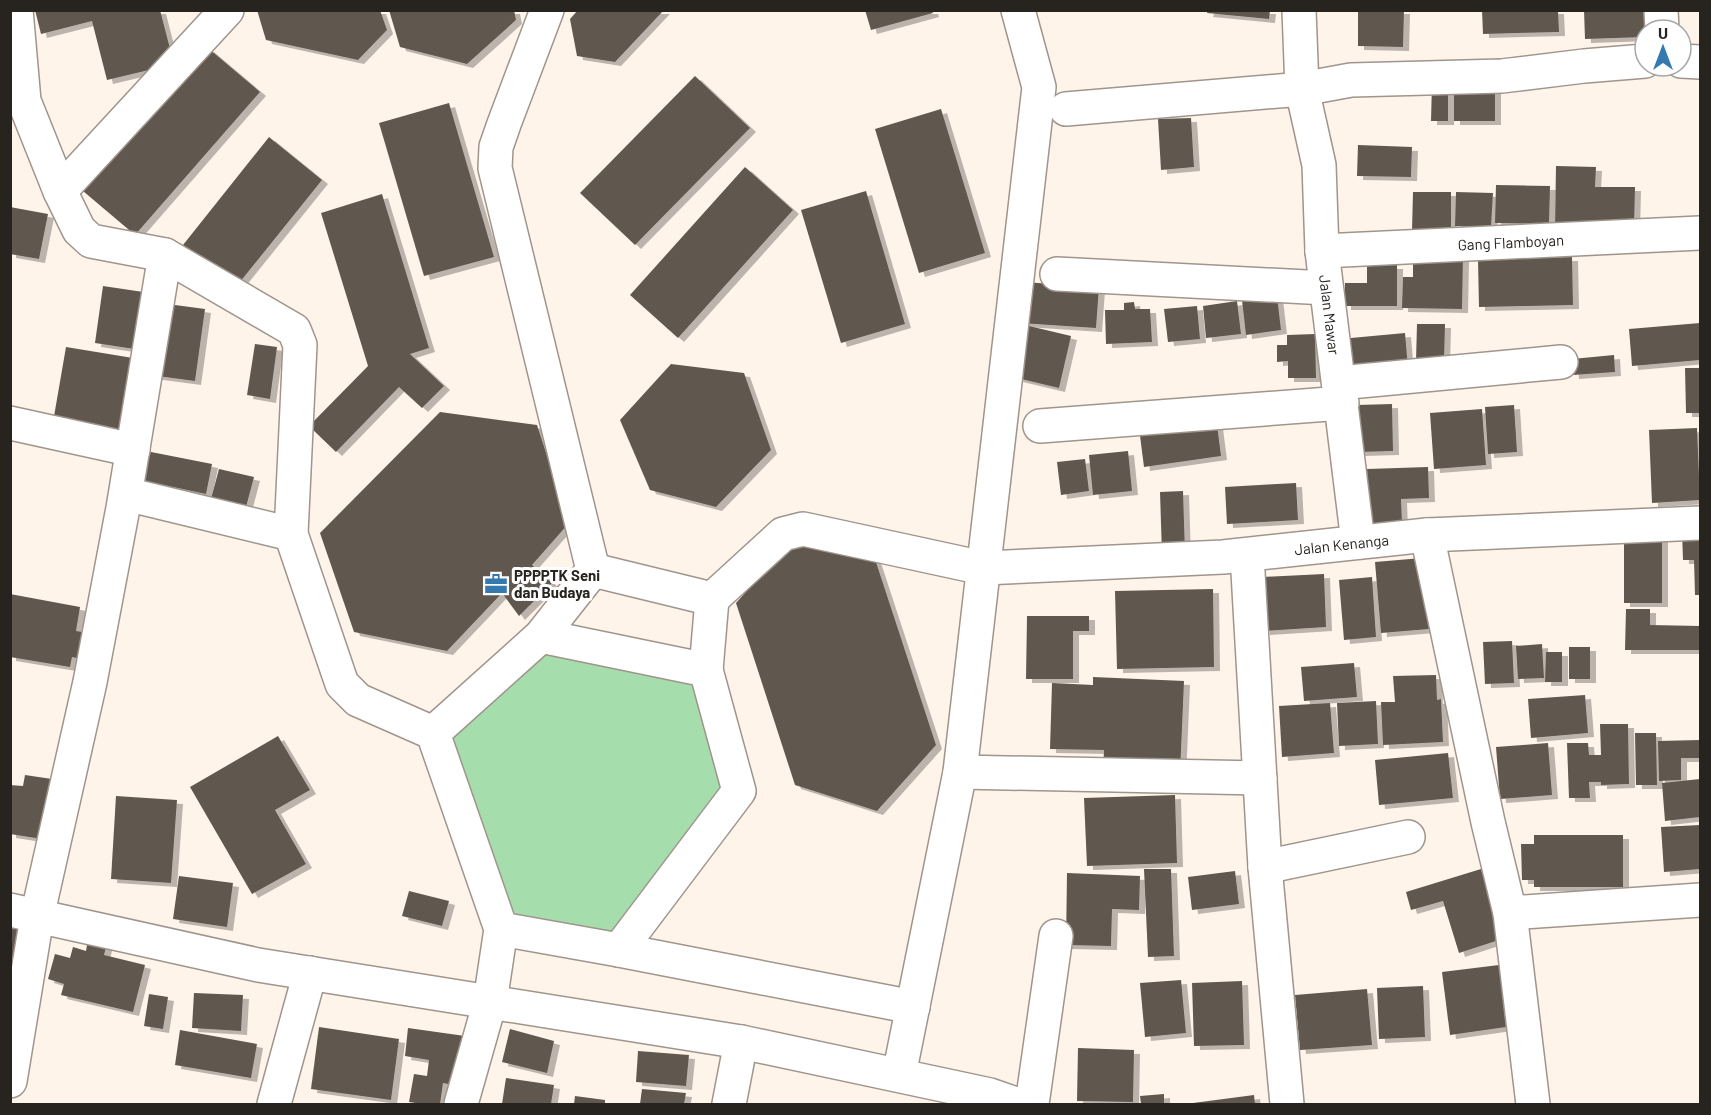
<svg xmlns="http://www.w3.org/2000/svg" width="1711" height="1115" font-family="Barlow,sans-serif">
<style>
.green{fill:#a6ddac}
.building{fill:#60584f;filter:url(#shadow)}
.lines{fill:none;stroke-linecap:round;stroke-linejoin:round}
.minor-casing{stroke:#9f958c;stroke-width:36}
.minor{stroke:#fff;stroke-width:33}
.labels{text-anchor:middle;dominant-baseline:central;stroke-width:6;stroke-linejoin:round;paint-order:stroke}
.street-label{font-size:15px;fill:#27231f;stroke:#fff}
.poi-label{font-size:15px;font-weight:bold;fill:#27231f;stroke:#fff;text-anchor:start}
</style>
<defs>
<filter id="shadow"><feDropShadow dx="6" dy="4" stdDeviation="0" flood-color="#0004"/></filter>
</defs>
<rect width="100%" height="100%" fill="#fff4ea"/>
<polygon class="green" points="541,636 706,670 739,791 619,950 501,929 433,733"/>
<g class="building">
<polygon points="35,10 160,10 174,64 107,80 92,21 41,34"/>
<polygon points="257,10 380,10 387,30 358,60 266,40"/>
<polygon points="389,10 514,10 516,20 467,64 400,47"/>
<polygon points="578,10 664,10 615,62 577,56 570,19"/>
<polygon points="865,10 932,10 933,13 871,30"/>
<polygon points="1208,10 1270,10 1269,19 1207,13"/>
<polygon points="1358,10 1404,10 1403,47 1358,46"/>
<polygon points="1482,10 1558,10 1559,32 1483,34"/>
<polygon points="1584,10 1652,10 1652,30 1645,30 1645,37 1585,39"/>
<polygon points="208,48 260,92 135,235 83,191"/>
<polygon points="695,76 750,128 635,245 580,193"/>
<polygon points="1432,83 1448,83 1448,121 1431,121"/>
<rect x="1454" y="87" width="41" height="34"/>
<polygon points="449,103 494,257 424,276 379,123"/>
<polygon points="941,109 985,253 919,273 875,129"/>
<polygon points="1191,118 1194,167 1161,170 1158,119"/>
<polygon points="269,137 322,180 236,287 183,245"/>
<polygon points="1358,145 1412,147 1411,177 1357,176"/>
<polygon points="1556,166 1596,167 1595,187 1635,187 1634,228 1555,226"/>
<polygon points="745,167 793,210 678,338 630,295"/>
<polygon points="1496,185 1550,186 1549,224 1495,223"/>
<polygon points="866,191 905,324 841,343 801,210"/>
<polygon points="1413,192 1451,192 1451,231 1412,231"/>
<polygon points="1456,192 1493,193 1491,227 1455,226"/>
<polygon points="382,194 429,348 410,354 444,386 422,408 399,387 336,452 309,426 368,366 321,213"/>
<polygon points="10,207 48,214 39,259 10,254"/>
<polygon points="1413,257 1463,257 1462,309 1402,308 1403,277 1413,277"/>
<polygon points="1572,257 1573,305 1479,307 1478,259"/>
<polygon points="1367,265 1397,265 1397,306 1345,306 1345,283 1367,283"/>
<polygon points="1023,282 1099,287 1096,328 1020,323"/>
<polygon points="103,286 150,293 141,350 95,343"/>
<polygon points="1277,296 1281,330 1246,335 1242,300"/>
<polygon points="1237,301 1241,334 1206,338 1203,306"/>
<polygon points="1134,302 1135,309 1150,309 1152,342 1106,344 1105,310 1124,310 1124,303"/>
<polygon points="160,303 205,309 195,381 150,375"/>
<polygon points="1197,306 1200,339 1168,342 1164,309"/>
<polygon points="1700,323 1700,360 1632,366 1629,329"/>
<polygon points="1417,324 1445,324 1444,362 1416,361"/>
<polygon points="1029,326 1071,336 1059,388 1017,378"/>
<polygon points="1405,333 1408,368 1344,374 1340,339"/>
<polygon points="1315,334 1316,378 1288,378 1288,361 1277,362 1277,345 1287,345 1287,335"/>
<polygon points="255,344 277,347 270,399 247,395"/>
<polygon points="66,347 139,359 126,440 52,428"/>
<polygon points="1614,355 1615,372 1573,375 1572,359"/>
<polygon points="671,364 744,373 771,450 716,507 650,490 620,420"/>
<polygon points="1685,368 1700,368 1700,413 1686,413"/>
<polygon points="1392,404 1393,451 1358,452 1357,405"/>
<polygon points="1514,405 1517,452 1488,454 1485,407"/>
<polygon points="1215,409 1221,456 1144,467 1138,420"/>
<polygon points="1482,409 1486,465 1434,469 1430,413"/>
<polygon points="440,412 537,425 569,523 532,565 552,583 519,616 502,593 447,651 354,632 320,533"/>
<polygon points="1697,428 1700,500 1652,503 1649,430"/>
<polygon points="146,451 212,464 206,494 140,480"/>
<polygon points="1128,451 1132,491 1093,495 1089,455"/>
<polygon points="1085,459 1089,491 1061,495 1057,462"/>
<polygon points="1428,467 1429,498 1401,499 1402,524 1370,525 1367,469"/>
<polygon points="219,469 254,477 246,507 211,499"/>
<polygon points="1296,483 1298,520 1227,524 1225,487"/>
<polygon points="1183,491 1185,553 1162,554 1160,492"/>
<rect x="1624" y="532" width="38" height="71"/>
<polygon points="1682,532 1700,532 1700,595 1695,595 1694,560 1683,560"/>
<polygon points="793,539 875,559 936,745 877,811 795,785 736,603"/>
<polygon points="1422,558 1429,629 1381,633 1375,562"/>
<polygon points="1324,574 1326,627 1264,631 1261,577"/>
<polygon points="1372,577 1376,637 1344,640 1339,580"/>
<polygon points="1213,589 1214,667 1117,669 1115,591"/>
<polygon points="10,594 80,607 76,631 89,633 85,660 72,657 70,667 10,657"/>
<polygon points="1626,609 1650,609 1650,625 1700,626 1700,650 1625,650"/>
<polygon points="1027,616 1089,616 1089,631 1073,631 1073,679 1026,679"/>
<polygon points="1512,641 1514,683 1485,684 1483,642"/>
<polygon points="1542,644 1544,678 1518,679 1516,646"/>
<rect x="1569" y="647" width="21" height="32"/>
<polygon points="1546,652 1562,652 1562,682 1545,682"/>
<polygon points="1354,663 1357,697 1304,701 1301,667"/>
<polygon points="1436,675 1437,700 1441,699 1443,742 1383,745 1381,702 1395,702 1393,676"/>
<polygon points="1093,677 1184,681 1180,774 1103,772 1104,750 1050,749 1052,683 1093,685"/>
<polygon points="1585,695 1588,733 1531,738 1528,699"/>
<polygon points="1376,701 1378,744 1339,746 1337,703"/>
<polygon points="1330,703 1334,753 1282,757 1279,706"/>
<polygon points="1600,724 1628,724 1629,784 1601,785 1601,782 1589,782 1590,798 1569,798 1567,743 1588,743 1589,755 1601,755"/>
<polygon points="1635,733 1656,733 1657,785 1636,785"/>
<polygon points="278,736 310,790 275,810 306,864 252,894 190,787"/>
<polygon points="1700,740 1700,758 1681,758 1681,780 1659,781 1658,741"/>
<polygon points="1548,743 1552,795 1500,799 1496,747"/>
<polygon points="1448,753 1453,798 1379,805 1375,760"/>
<polygon points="25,775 52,779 42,839 10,834 10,785 23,786"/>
<polygon points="1700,779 1700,817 1665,821 1662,783"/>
<polygon points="1175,795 1177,863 1087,866 1084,798"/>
<polygon points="116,796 177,800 171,883 111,879"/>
<polygon points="1700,825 1700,869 1664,872 1661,827"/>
<polygon points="1534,835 1623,835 1623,887 1534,887 1534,880 1522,880 1521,844 1534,844"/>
<polygon points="1144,869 1171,869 1174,956 1148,957"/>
<polygon points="1481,869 1502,939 1459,953 1443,901 1411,910 1406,892"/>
<polygon points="1235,871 1239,904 1192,910 1188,877"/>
<polygon points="1067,873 1140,876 1139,910 1112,909 1111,946 1066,945"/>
<polygon points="179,876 233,883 227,927 173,919"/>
<polygon points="409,891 449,901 442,926 402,916"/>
<polygon points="10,928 19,929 16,976 10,976"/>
<polygon points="88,939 107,943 104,955 145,965 133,1012 61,995 64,984 48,979 55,954 70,958 73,947 86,951"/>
<polygon points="1499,965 1506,1027 1450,1035 1442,972"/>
<polygon points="1181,980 1186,1033 1145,1037 1140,983"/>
<polygon points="1242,981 1244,1045 1194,1046 1192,983"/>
<polygon points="1423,986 1425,1037 1379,1039 1377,988"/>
<polygon points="1367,989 1372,1045 1300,1050 1295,995"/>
<polygon points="194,993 243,995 241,1031 192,1028"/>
<polygon points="149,994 168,997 163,1029 144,1026"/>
<polygon points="319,1027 399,1039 391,1100 311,1089"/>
<polygon points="408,1028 465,1036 458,1086 443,1083 440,1104 422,1104 409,1102 414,1074 427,1076 429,1060 405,1056"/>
<polygon points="510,1029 554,1041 547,1073 502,1062"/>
<polygon points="180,1030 257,1044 251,1078 175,1065"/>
<polygon points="1078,1048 1134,1050 1133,1102 1077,1101"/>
<polygon points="638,1051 689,1055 686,1086 636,1082"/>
<polygon points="506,1078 554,1085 551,1104 502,1104"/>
<polygon points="642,1089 686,1093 684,1104 640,1104"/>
<polygon points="1164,1094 1164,1104 1141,1104 1140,1096"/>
<polygon points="1254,1095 1255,1104 1193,1104 1193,1103"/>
<polygon points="575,1096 605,1100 605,1104 574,1104"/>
</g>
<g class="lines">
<g class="minor-casing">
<g id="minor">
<polyline points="16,10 24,101 60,191 79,230 91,241 165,255 294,330 300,345 291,534 342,684 358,700 433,733 501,929 490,1002 461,1104"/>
<polyline points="547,10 504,124 496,147 495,168 593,570"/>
<polyline points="1299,10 1302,89 1351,80 1502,76 1584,66 1645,61"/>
<polyline points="1661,10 1662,30"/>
<polyline points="1681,61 1700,62"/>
<path id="s1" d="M1066,109l236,-20 17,76 3,86 36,291"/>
<polyline points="60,191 227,10"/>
<path id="s2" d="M1322,251l378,-18"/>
<polyline points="1057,274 1326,288"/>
<polyline points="1339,383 1561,362"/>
<polyline points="10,423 133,450"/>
<polyline points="1040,426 1342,403"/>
<polyline points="126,494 291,534"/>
<polyline points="1427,535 1488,822 1510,913 1533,1104"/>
<polyline points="1247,555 1265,867 1287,1104"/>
<path id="s3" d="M593,570l119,29 71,-65 20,-5 180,39 240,-11 204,-22 273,-12"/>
<polyline points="541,636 593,570"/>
<polyline points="706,670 712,599"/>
<polyline points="433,733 541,636 706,670 739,791 619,950 501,929"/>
<polyline points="960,772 1260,778"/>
<polyline points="1265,867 1408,837"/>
<polyline points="10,910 258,965 741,1042 990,1095 1016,1104"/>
<polyline points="1510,913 1700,900"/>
<polyline points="619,950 913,1007"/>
<polyline points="899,1075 960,772 1039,87 1018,10"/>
<polyline points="10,1081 37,917 90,682 123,508 165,255"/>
<polyline points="274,1104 310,973"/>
<polyline points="729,1104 741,1042"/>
<polyline points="1032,1104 1056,936"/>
</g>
</g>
<use href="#minor" class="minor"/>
</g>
<defs>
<g id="office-bare" transform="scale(1.8)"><path d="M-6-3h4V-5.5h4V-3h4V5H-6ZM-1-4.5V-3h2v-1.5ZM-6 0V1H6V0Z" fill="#347aaf" stroke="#fff" stroke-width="2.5" paint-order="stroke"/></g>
</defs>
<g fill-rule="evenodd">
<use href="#office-bare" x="496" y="584"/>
</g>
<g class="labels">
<g class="street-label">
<text stroke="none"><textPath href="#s2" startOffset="189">Gang Flamboyan</textPath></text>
<text stroke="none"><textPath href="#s1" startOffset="465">Jalan Mawar</textPath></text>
<text stroke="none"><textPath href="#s3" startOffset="783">Jalan Kenanga</textPath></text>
</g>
<g class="poi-label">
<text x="514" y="575">PPPPTK Seni<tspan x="514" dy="17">dan Budaya</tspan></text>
</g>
</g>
<rect width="1711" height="1115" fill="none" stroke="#27231f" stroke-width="24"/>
<g transform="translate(1663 48)"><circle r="28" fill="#ffffff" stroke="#a9a7a5" stroke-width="1.5"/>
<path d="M0-4.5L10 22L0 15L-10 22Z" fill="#347aaf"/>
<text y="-9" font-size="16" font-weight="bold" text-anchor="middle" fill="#27231f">U</text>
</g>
</svg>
